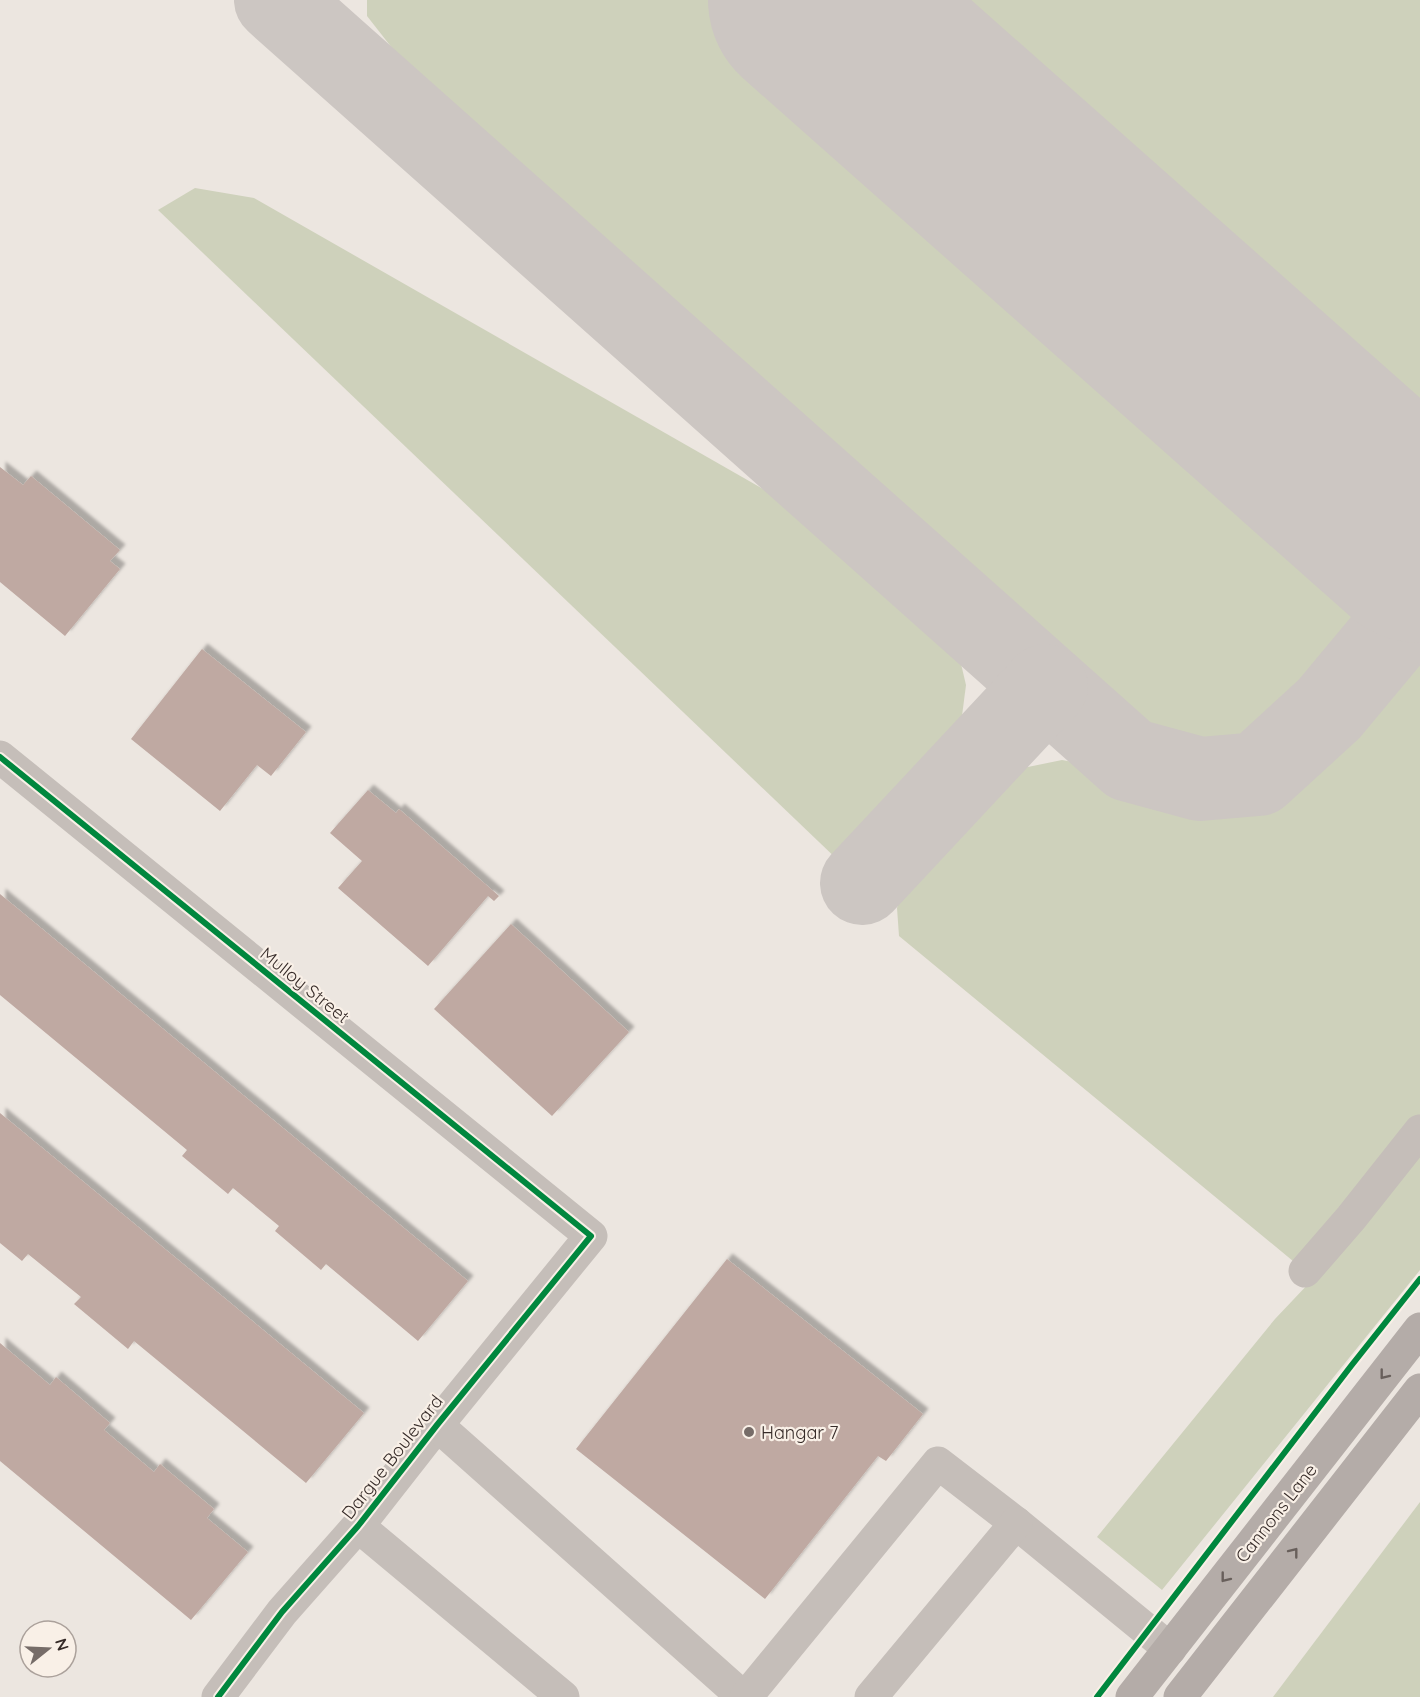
<svg xmlns="http://www.w3.org/2000/svg" width="1420" height="1697" font-family="Quicksand,sans-serif">
<style>
.green{fill:#ced1bb}
.lines{fill:none;stroke-linecap:round;stroke-linejoin:round}
.taxiway{stroke:#ccc6c2;stroke-width:84}
.runway{stroke:#ccc6c2;stroke-width:210}
.building{fill:#bfa9a2;filter:url(#shadow)}
.minor{stroke:#c5beb9;stroke-width:33}
.major{stroke:#b4aca8;stroke-width:33}
.cycleway-casing{stroke:#f9f0e7;stroke-width:10}
.cycleway{stroke:#00873e;stroke-width:6}
.oneway{stroke:#685f5b}
.poi-dot{fill:#766c68;stroke:#f9f0e7;stroke-width:2}
.labels{text-anchor:middle;dominant-baseline:central;stroke-width:4.5;stroke-linejoin:round;paint-order:stroke}
.street-label{font-size:18px;fill:#362b28;stroke:#f9f0e7}
.poi-label{font-size:18px;fill:#362b28;stroke:#f9f0e7;text-anchor:start}
</style>
<defs>
<filter id="shadow"><feDropShadow dx="5.5" dy="-5.5" stdDeviation="1.5" flood-color="#0004"/></filter>
</defs>
<rect width="100%" height="100%" fill="#ece6e0"/>
<g class="green">
<polygon points="367,0 738,0 1312,511 1343,549 1356,605 1351,635 1289,719 1244,749 1191,753 1137,727 414,76 367,16"/>
<polygon points="896,0 1420,0 1420,454 1385,433"/>
<polygon points="195,188 254,198 800,510 851,542 936,618 958,651 966,685 962,716 950,747 842,864 158,210"/>
<polygon points="1420,645 1420,1124 1305,1271 899,936 897,908 905,880 992,784 1023,768 1062,760 1100,767 1150,795 1195,805 1246,801 1287,783 1325,753"/>
<polygon points="1420,1150 1420,1270 1162,1590 1097,1537 1275,1319 1347,1243"/>
<polygon points="1420,1502 1420,1697 1273,1697"/>
</g>
<g class="lines">
<g class="taxiway">
<polyline points="276,0 1130,760 1200,779 1258,774 1329,709 1420,600"/>
<polyline points="862,883 1046,686"/>
</g>
<polyline class="runway" points="813,0 1420,538"/>
</g>
<g class="building">
<polygon points="0,467 23,485 31,476 120,550 110,561 120,569 65,636 0,582"/>
<polygon points="202,649 306,732 271,776 257,765 220,811 131,739"/>
<polygon points="368,790 396,813 399,809 499,896 494,901 488,896 428,966 338,888 362,861 330,833"/>
<polygon points="0,894 468,1281 418,1341 326,1264 321,1270 275,1231 279,1226 233,1188 228,1194 182,1156 187,1150 0,995"/>
<polygon points="511,924 629,1032 552,1116 434,1009"/>
<polygon points="0,1113 364,1413 306,1483 134,1341 128,1349 74,1304 81,1297 28,1254 22,1261 0,1243"/>
<polygon points="727,1259 923,1414 886,1461 878,1456 765,1599 576,1449"/>
<polygon points="0,1343 50,1385 56,1377 110,1423 104,1430 154,1472 160,1464 214,1509 207,1518 248,1552 191,1620 0,1461"/>
</g>
<g class="lines">
<g class="minor">
<polyline points="0,757 591,1236 437,1425 358,1526 282,1612 218,1697"/>
<polyline points="1305,1271 1351,1218 1420,1131"/>
<polyline points="437,1425 743,1697"/>
<polyline points="358,1526 563,1697"/>
<polyline points="746,1697 938,1463 1016,1523 1170,1649"/>
<polyline points="871,1697 1016,1523"/>
</g>
<g class="major">
<polyline points="1132,1697 1420,1329"/>
<polyline points="1180,1697 1420,1390"/>
</g>
<g class="cycleway-casing">
<g id="cycleway">
<polyline points="0,757 591,1236 437,1425 358,1526 282,1612 218,1697"/>
<polyline points="1097,1697 1351,1366 1420,1279"/>
</g>
</g>
<use href="#cycleway" class="cycleway"/>
</g>
<defs><path id="oneway-chevron" d="M-2-3.5L2.5 0L-2 3.5" fill="none" stroke-width="1.6" stroke-linecap="round" stroke-linejoin="round" transform="scale(1.5)"/></defs>
<g class="oneway">
<use href="#oneway-chevron" transform="translate(1384 1375) rotate(128)"/>
<use href="#oneway-chevron" transform="translate(1294 1552) rotate(-52)"/>
<use href="#oneway-chevron" transform="translate(1225 1578) rotate(128)"/>
</g>
<circle class="poi-dot" cx="749" cy="1432" r="6"/>
<g class="labels">
<g class="street-label">
<text transform="translate(305 985) rotate(39)">Mulloy Street</text>
<text transform="translate(392 1457) rotate(-52)">Dargue Boulevard</text>
<text transform="translate(1276 1513) rotate(-52)">Cannons Lane</text>
</g>
<g class="poi-label">
<text x="761" y="1432">Hangar 7</text>
</g>
</g>
<g transform="translate(48 1649) rotate(72)"><circle r="28" fill="#f9f0e7" stroke="#aba19b" stroke-width="1.5"/>
<path d="M0-4.5L10 22L0 15L-10 22Z" fill="#766c68"/>
<text y="-9" font-size="16" font-weight="bold" text-anchor="middle" fill="#362b28">N</text>
</g>
</svg>
